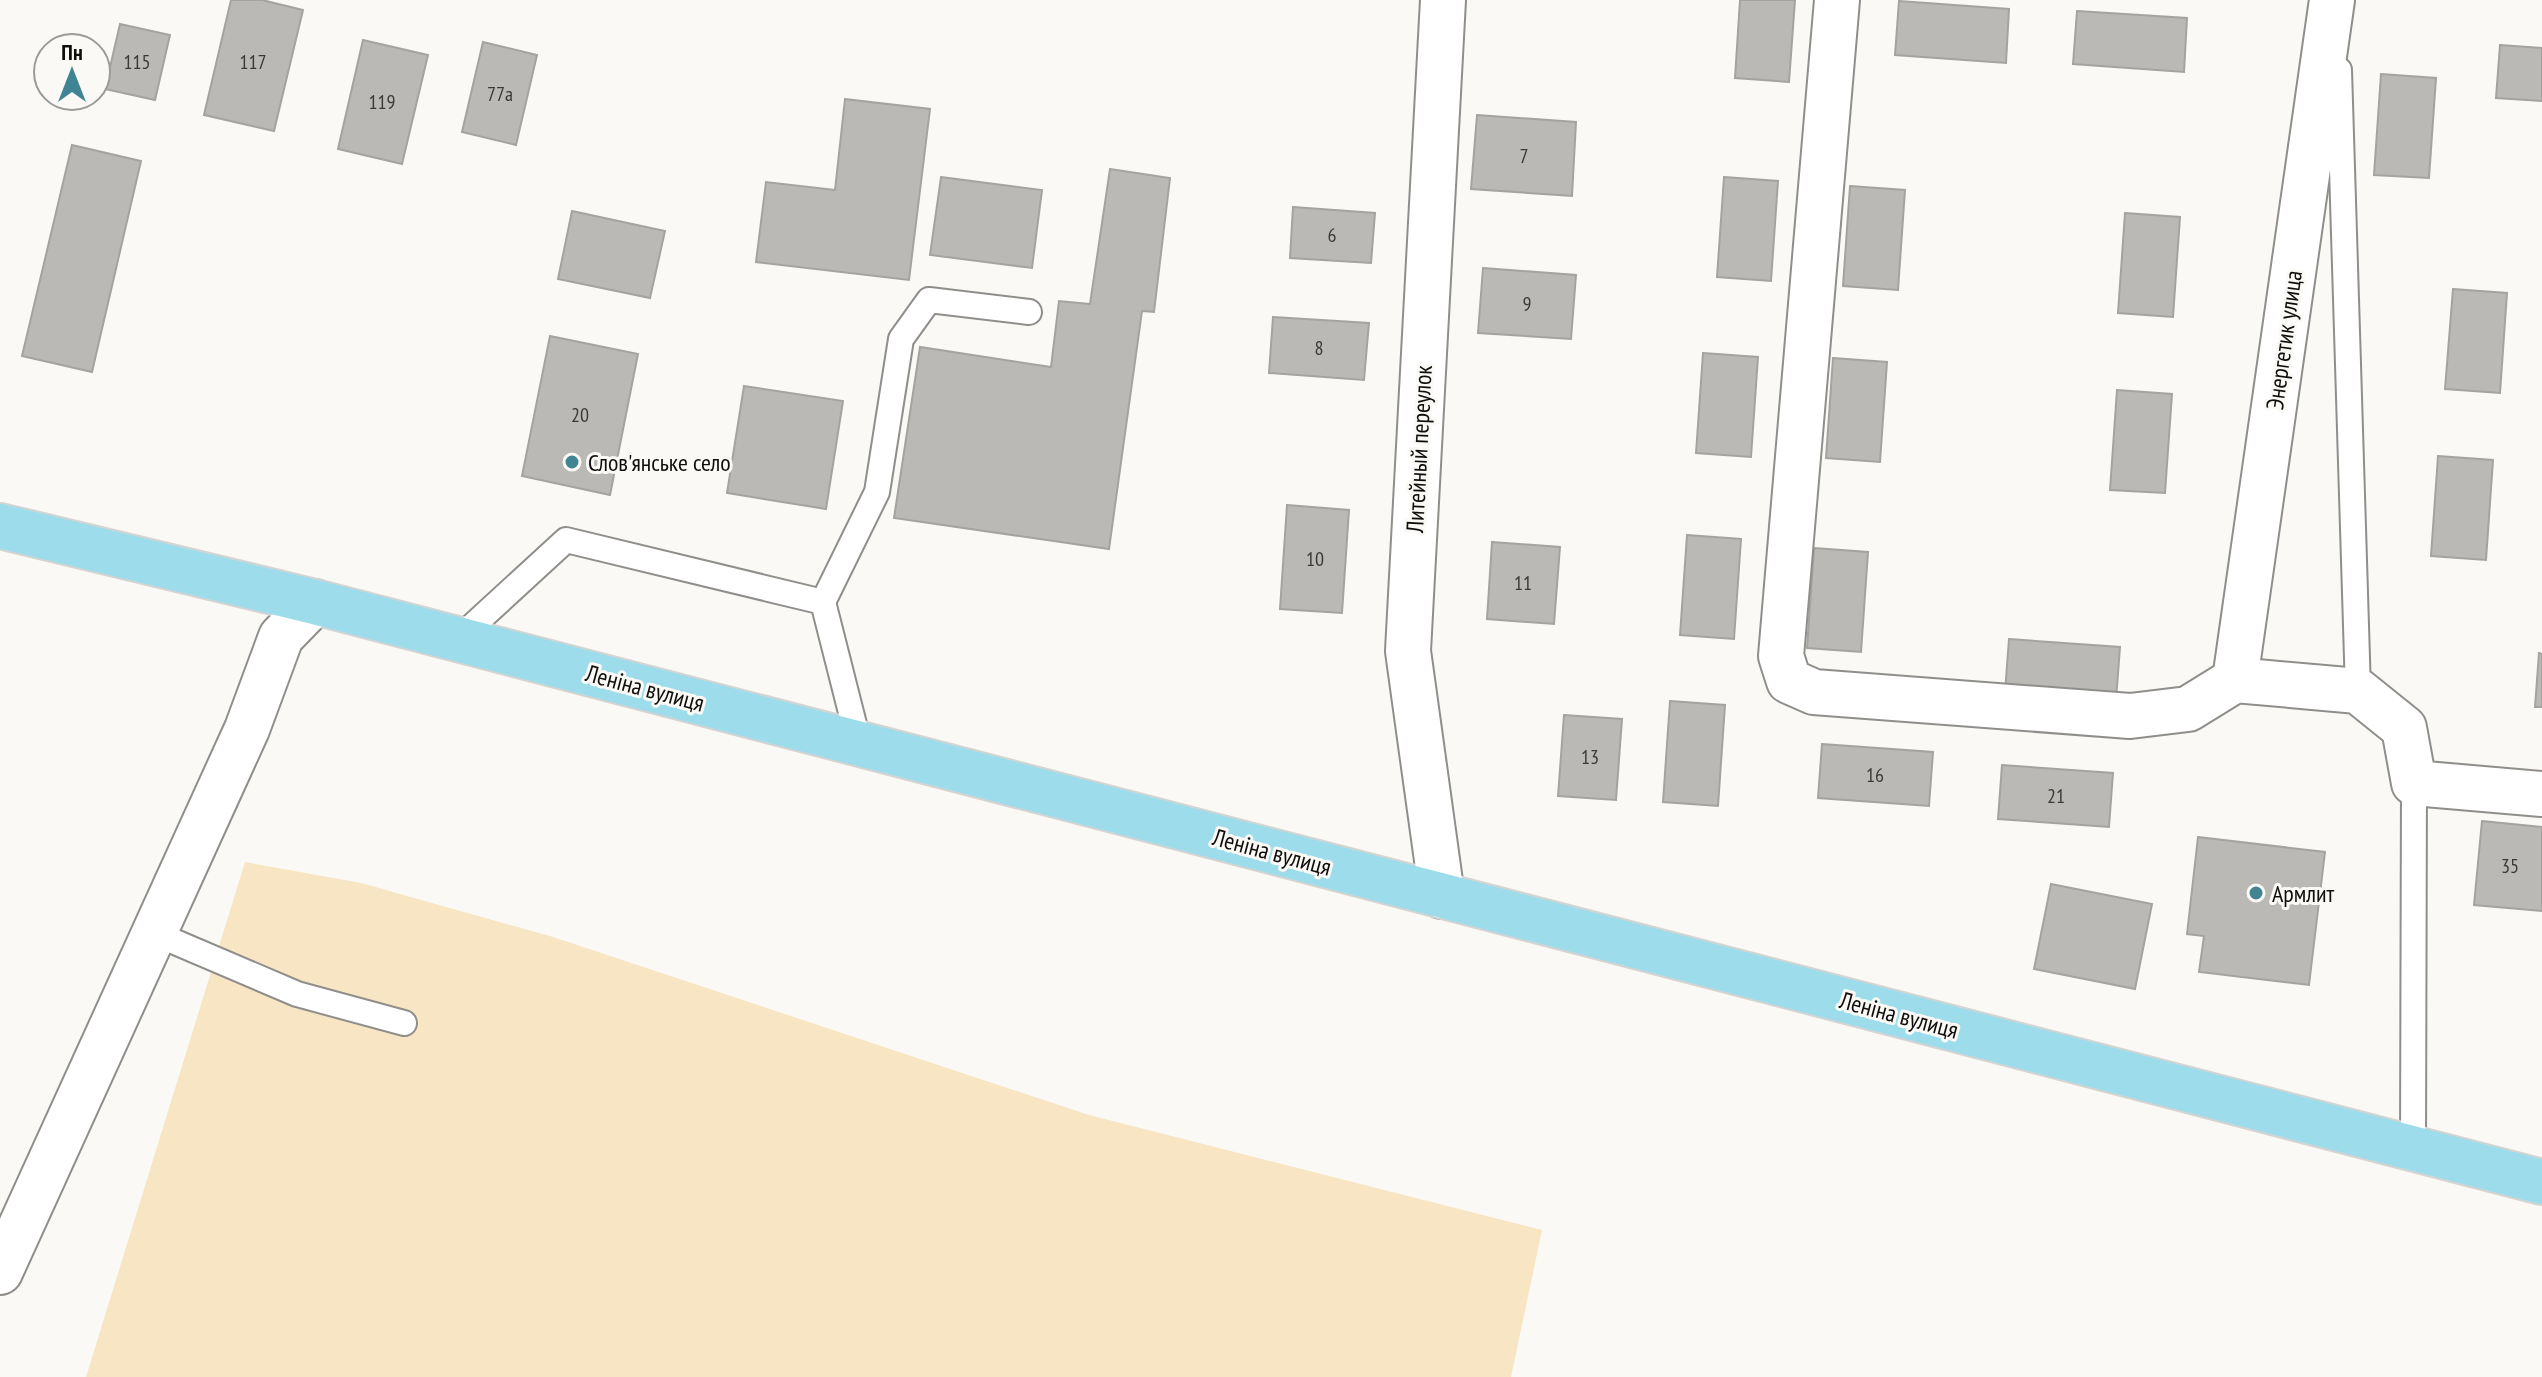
<svg xmlns="http://www.w3.org/2000/svg" width="2542" height="1377" font-family="'PT Sans Narrow',sans-serif">
<style>
.green{fill:#f7e5c4}
.building{fill:#bbb9b6;stroke:#a5a3a0;stroke-width:2}
.lines{fill:none;stroke-linecap:round;stroke-linejoin:round}
.lane-casing{stroke:#908e8b;stroke-width:28}
.street-casing{stroke:#908e8b;stroke-width:48}
.primary-casing{stroke:#d4d4d3;stroke-width:48}
.lane{stroke:#fff;stroke-width:24}
.street{stroke:#fff;stroke-width:44}
.primary{stroke:#9cdceb;stroke-width:44}
.poi-dot{fill:#418494;stroke:#fbf9f5;stroke-width:3}
.labels{text-anchor:middle;dominant-baseline:central;stroke-width:6;stroke-linejoin:round;paint-order:stroke}
.number-label{font-size:20px;fill:#3a3937}
.street-label{font-size:24px;fill:#0f0e0d;stroke:#fbf9f5}
.poi-label{font-size:24px;fill:#0f0e0d;stroke:#fbf9f5;text-anchor:start}
</style>
<rect width="100%" height="100%" fill="#fbf9f5"/>
<polygon class="green" points="245,862 361,883 553,937 1089,1115 1542,1230 1511,1377 86,1377"/>
<g class="building">
<polygon points="231,0 262,0 303,10 274,131 204,115"/>
<polygon points="1740,0 1795,0 1789,82 1735,78"/>
<polygon points="1899,1 2009,9 2006,63 1895,55"/>
<polygon points="2077,11 2187,18 2184,72 2073,64"/>
<polygon points="120,24 170,35 155,100 105,89"/>
<polygon points="363,40 428,55 402,164 338,149"/>
<polygon points="483,42 537,55 516,145 462,132"/>
<polygon points="2500,45 2542,48 2542,101 2496,98"/>
<polygon points="2381,74 2436,78 2429,178 2374,175"/>
<polygon points="845,99 930,109 909,280 756,262 766,182 835,190"/>
<polygon points="1477,115 1576,122 1572,196 1471,189"/>
<polygon points="72,145 141,161 92,372 22,356"/>
<polygon points="1110,169 1170,178 1154,312 1142,311 1109,549 894,518 920,347 1051,367 1059,301 1090,304"/>
<polygon points="941,177 1042,190 1032,268 930,255"/>
<polygon points="1724,177 1778,181 1771,281 1717,277"/>
<polygon points="1850,186 1905,190 1898,290 1843,286"/>
<polygon points="1293,207 1375,213 1371,263 1290,258"/>
<polygon points="572,211 665,231 650,298 558,279"/>
<polygon points="2125,213 2180,217 2173,317 2118,313"/>
<polygon points="1483,268 1576,275 1571,339 1478,333"/>
<polygon points="2453,289 2507,293 2500,393 2445,389"/>
<polygon points="1273,317 1369,323 1364,380 1269,373"/>
<polygon points="550,336 638,354 610,495 522,476"/>
<polygon points="1703,353 1758,357 1751,457 1696,453"/>
<polygon points="1833,358 1887,362 1880,462 1826,458"/>
<polygon points="744,386 843,401 826,509 727,493"/>
<polygon points="2117,390 2172,394 2165,493 2110,490"/>
<polygon points="2438,456 2493,460 2486,560 2431,556"/>
<polygon points="1287,505 1349,510 1342,613 1280,609"/>
<polygon points="1687,535 1741,539 1734,639 1680,635"/>
<polygon points="1492,542 1560,547 1554,624 1487,619"/>
<polygon points="1814,548 1868,552 1861,652 1807,648"/>
<polygon points="2009,639 2120,647 2116,700 2005,692"/>
<polygon points="2539,653 2542,654 2542,707 2535,707"/>
<polygon points="1670,701 1725,705 1718,806 1663,802"/>
<polygon points="1564,715 1622,719 1616,800 1558,796"/>
<polygon points="1822,744 1933,752 1929,806 1818,798"/>
<polygon points="2002,765 2113,773 2109,827 1998,819"/>
<polygon points="2482,821 2542,827 2542,911 2474,905"/>
<polygon points="2198,837 2325,852 2309,985 2199,972 2204,936 2187,934"/>
<polygon points="2051,884 2152,904 2135,989 2034,969"/>
</g>
<g class="lines">
<g class="lane-casing">
<g id="lane">
<polyline points="2339,70 2358,691"/>
<polyline points="823,602 877,492 901,339 929,300 1029,312"/>
<polyline points="457,640 566,540 823,602 859,744"/>
<polyline points="154,933 297,994 404,1023"/>
<polyline points="2413,1149 2414,783"/>
</g>
</g>
<g class="street-casing">
<g id="street">
<polyline points="1837,0 1781,656 1789,681 1814,692 2130,716 2188,709 2235,680 2358,691 2404,728 2414,783 2542,794"/>
<polyline points="2235,680 2332,0"/>
<polyline points="1442,896 1408,651 1443,0"/>
<polyline points="0,1272 247,729 281,637 315,602"/>
</g>
</g>
<g class="primary-casing">
<polyline id="primary" points="0,526 315,602 2542,1182"/>
</g>
<use href="#lane" class="lane"/>
<use href="#street" class="street"/>
<use href="#primary" class="primary"/>
</g>
<g class="poi-dot">
<circle cx="572" cy="462" r="8"/>
<circle cx="2256" cy="893" r="8"/>
</g>
<g class="labels">
<g class="number-label">
<text x="137" y="62">115</text>
<text x="253" y="62">117</text>
<text x="500" y="94">77а</text>
<text x="382" y="102">119</text>
<text x="1524" y="156">7</text>
<text x="1332" y="235">6</text>
<text x="1527" y="304">9</text>
<text x="1319" y="348">8</text>
<text x="580" y="415">20</text>
<text x="1315" y="559">10</text>
<text x="1523" y="583">11</text>
<text x="1590" y="757">13</text>
<text x="1875" y="775">16</text>
<text x="2056" y="796">21</text>
<text x="2510" y="866">35</text>
</g>
<g class="street-label">
<text transform="translate(2284 340) rotate(-82)">Энергетик улица</text>
<text transform="translate(1419 449) rotate(-87)">Литейный переулок</text>
<text transform="translate(645 688) rotate(15)">Леніна вулиця</text>
<text transform="translate(1272 852) rotate(15)">Леніна вулиця</text>
<text transform="translate(1899 1015) rotate(15)">Леніна вулиця</text>
</g>
<g class="poi-label">
<text x="588" y="462">Слов'янське село</text>
<text x="2272" y="893">Армлит</text>
</g>
</g>
<g transform="translate(72 72)"><circle r="38" fill="#fbf9f5" stroke="#9d9b98" stroke-width="2"/>
<path d="M0-6L14 30L0 20L-14 30Z" fill="#418494"/>
<text y="-12" font-size="22" font-weight="bold" text-anchor="middle" fill="#0f0e0d">Пн</text>
</g>
</svg>
